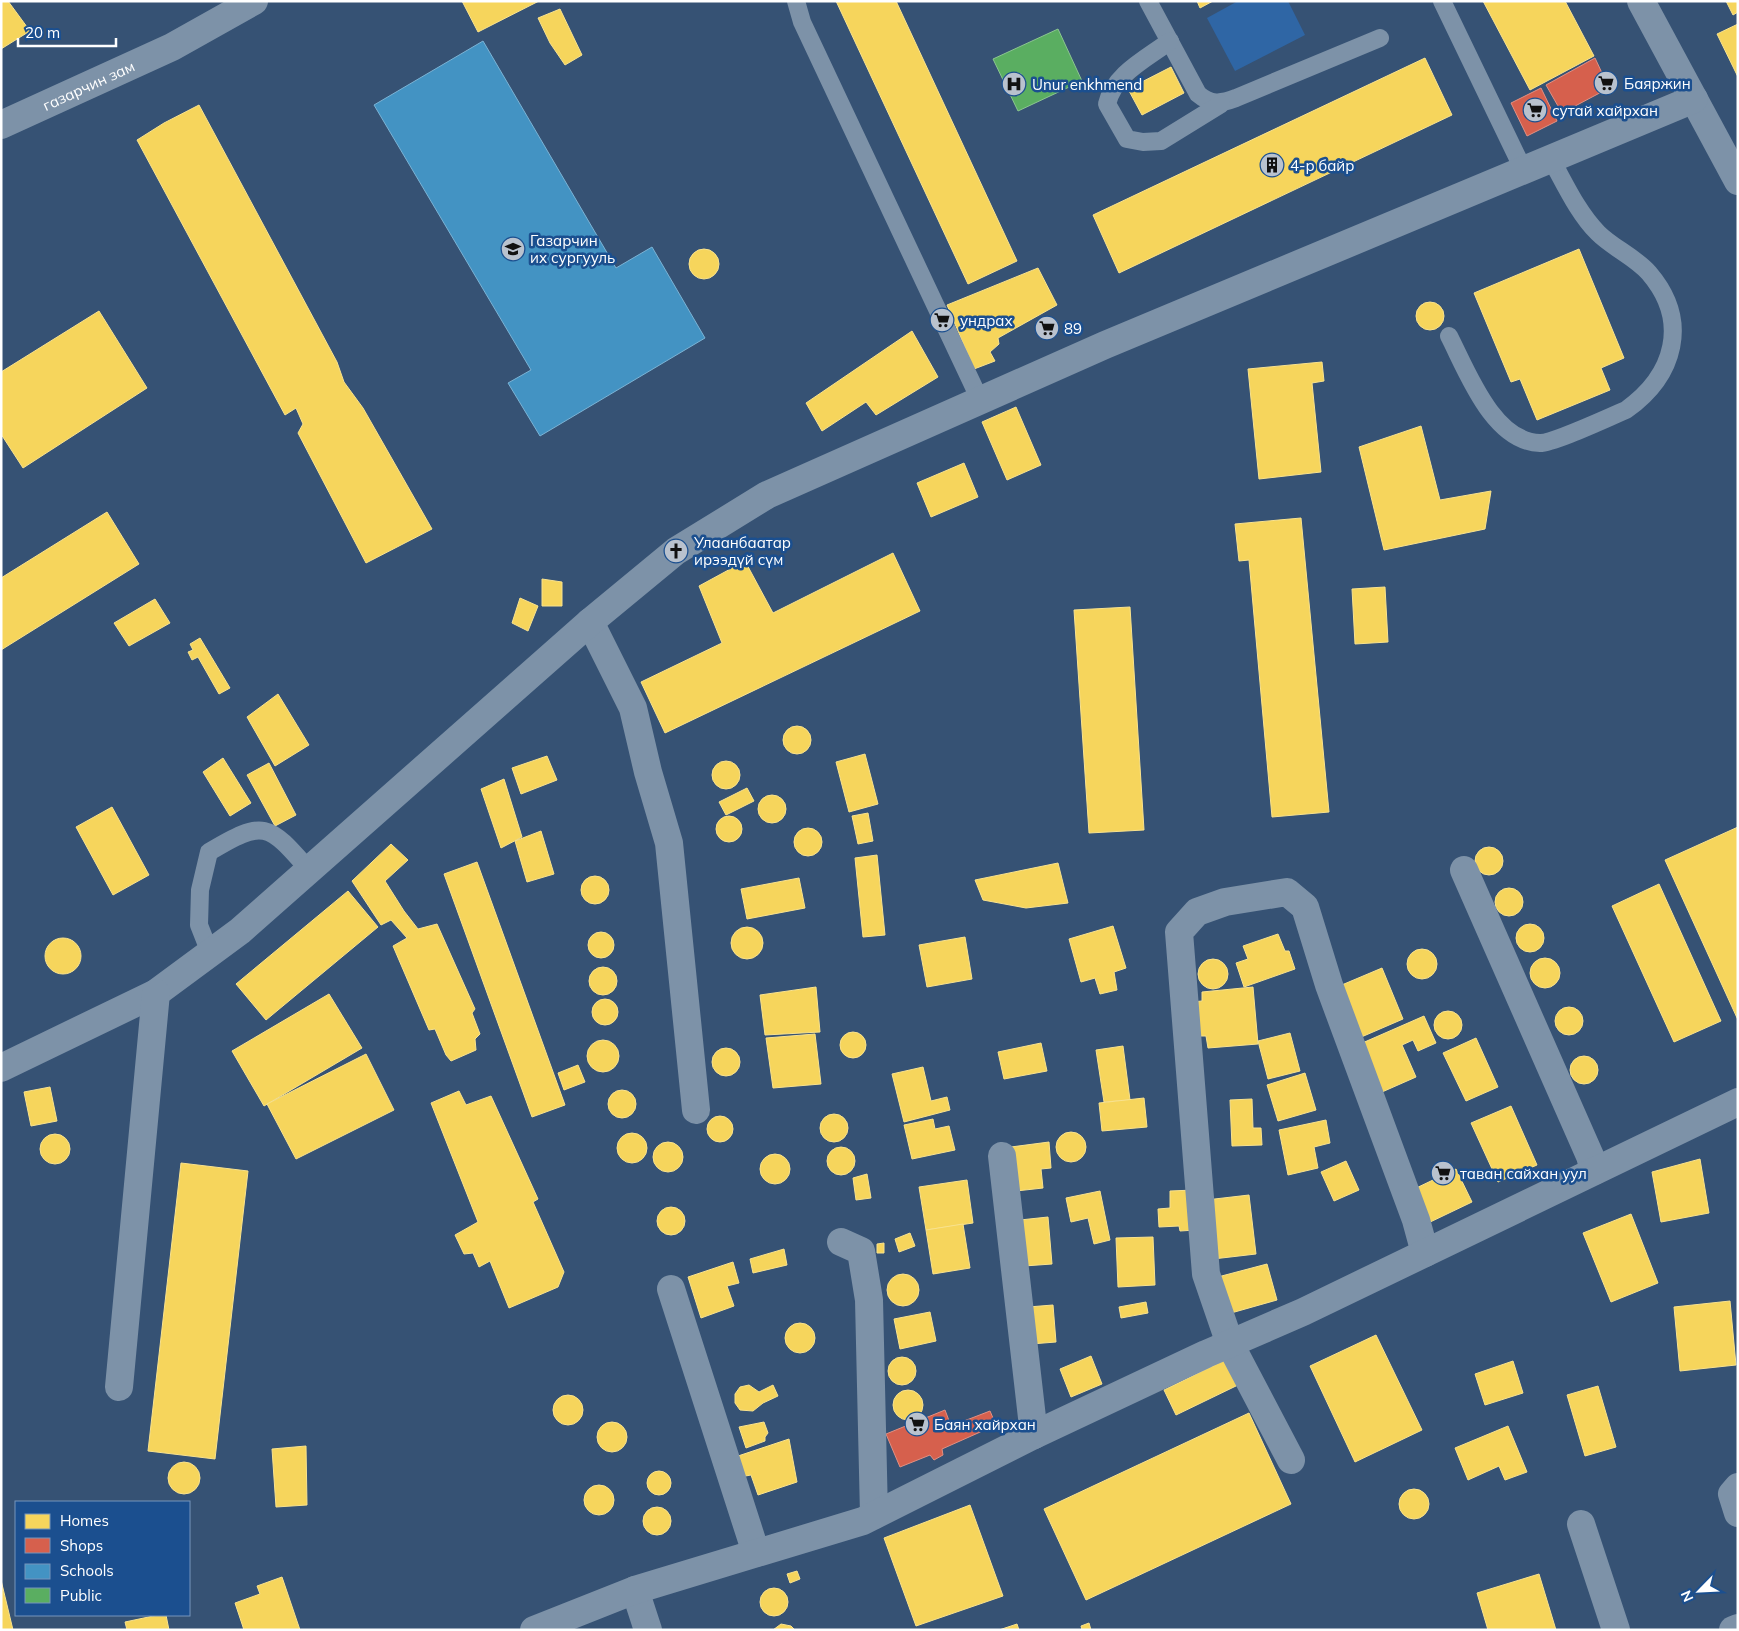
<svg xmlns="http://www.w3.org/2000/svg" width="1739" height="1631" font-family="Mulish,sans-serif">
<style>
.green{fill:#2f66a5}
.homes{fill:#f6d55c;stroke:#f9e28d}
.shops{fill:#d6604d;stroke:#e29082}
.schools{fill:#4393c3;stroke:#7bb3d5}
.public{fill:#5aae61;stroke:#8cc690}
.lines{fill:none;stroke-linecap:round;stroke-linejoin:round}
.lane{stroke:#7d92a8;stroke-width:18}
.street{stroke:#7d92a8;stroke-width:28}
.labels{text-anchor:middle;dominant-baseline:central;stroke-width:5;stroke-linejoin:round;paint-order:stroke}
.poi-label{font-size:15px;fill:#fff;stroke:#1b4f8f;text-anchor:start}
.street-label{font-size:15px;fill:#fff;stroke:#1b4f8f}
</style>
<rect width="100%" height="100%" fill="#365274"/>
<polygon class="green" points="1238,1 1288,1 1305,35 1235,71 1207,18"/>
<g class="homes">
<polygon points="1,1 8,1 30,31 1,49"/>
<polygon points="462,1 539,1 478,32"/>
<polygon points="836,1 896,1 1017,261 968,284"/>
<polygon points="1197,1 1213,1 1200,8"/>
<polygon points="1483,1 1565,1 1594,56 1530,90"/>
<polygon points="1726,1 1738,1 1738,12 1733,15"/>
<polygon points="560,9 582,55 565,65 550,43 538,18"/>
<polygon points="1738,24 1738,77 1717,34"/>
<polygon points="1425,58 1452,115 1119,273 1093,215"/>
<polygon points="1171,67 1184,93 1142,115 1128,89"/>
<polygon points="199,105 337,362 344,382 363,408 432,529 366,563 298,433 303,424 296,408 285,415 137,140 164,123"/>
<circle cx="704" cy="264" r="15"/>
<polygon points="1579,249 1624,358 1601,368 1610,390 1537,420 1520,379 1511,382 1474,293"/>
<polygon points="1038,268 1057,305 998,338 999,344 990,352 995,361 974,369 947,305"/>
<circle cx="1430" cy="316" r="14"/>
<polygon points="99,311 147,388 23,468 1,434 1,372"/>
<polygon points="912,331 938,377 876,415 866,402 822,431 806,403"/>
<polygon points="1322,362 1324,381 1312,383 1321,472 1259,479 1248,369"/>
<polygon points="1016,407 1041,465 1007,480 982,422"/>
<polygon points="1421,426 1440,500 1491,491 1485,529 1384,550 1359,447"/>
<polygon points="964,463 978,497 931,517 917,483"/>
<polygon points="107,512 139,564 1,650 1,578"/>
<polygon points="1301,518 1329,812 1272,817 1249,560 1239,561 1235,524"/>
<polygon points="893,553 920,611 665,733 641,682 722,643 699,586 745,561 773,613"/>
<polygon points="542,579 562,582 562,606 542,606"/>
<polygon points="1385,587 1388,642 1355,644 1352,589"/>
<polygon points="520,598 538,606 528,631 512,623"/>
<polygon points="155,599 170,623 129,646 114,623"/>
<polygon points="1130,607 1144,830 1089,833 1074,610"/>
<polygon points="200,638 230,688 219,694 198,657 192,660 188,652 193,650 190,644"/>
<polygon points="278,694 309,745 275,766 247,717"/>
<circle cx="797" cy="740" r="14"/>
<polygon points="865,754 878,804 849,812 836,762"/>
<polygon points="547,756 557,780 521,794 512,768"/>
<polygon points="223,758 251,803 230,816 203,772"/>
<circle cx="726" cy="775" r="14"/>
<polygon points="269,763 296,815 275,826 247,775"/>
<polygon points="504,779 522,837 501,848 481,789"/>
<polygon points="747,788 754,801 726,815 719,802"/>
<circle cx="772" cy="809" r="14"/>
<polygon points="112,807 149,875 113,895 76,827"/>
<polygon points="868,813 873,841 858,844 852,816"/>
<circle cx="729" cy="829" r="13"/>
<polygon points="1738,827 1738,1020 1665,860"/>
<circle cx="808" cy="842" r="14"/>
<polygon points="541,831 554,874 527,882 515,841"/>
<polygon points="391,844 408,860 385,881 404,911 418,929 437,924 475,1009 472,1013 480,1034 475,1039 476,1050 451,1061 446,1055 435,1029 429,1030 393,946 407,938 391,920 381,925 352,881"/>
<circle cx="1489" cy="861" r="14"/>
<polygon points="877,855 885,935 863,937 855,858"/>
<polygon points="477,862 565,1105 532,1117 444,874"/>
<polygon points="1058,863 1068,903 1026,908 983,900 975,880"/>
<circle cx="595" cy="890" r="14"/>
<polygon points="799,878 805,908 747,919 741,889"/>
<polygon points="1659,884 1721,1021 1674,1042 1612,906"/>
<circle cx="1509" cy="902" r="14"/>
<polygon points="348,891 378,927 266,1020 236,984"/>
<circle cx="1530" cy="938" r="14"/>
<polygon points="1113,926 1126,968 1114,972 1117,990 1100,994 1095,978 1081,982 1069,939"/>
<circle cx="747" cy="943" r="16"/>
<circle cx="601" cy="945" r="13"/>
<polygon points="1278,934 1285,951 1289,951 1295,969 1244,987 1236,963 1248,959 1243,946"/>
<polygon points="965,937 972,979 927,987 919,945"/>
<circle cx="63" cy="956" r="18"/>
<circle cx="1422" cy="964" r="15"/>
<circle cx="1545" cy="973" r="15"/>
<circle cx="1213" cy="974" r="15"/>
<circle cx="603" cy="981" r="14"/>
<polygon points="1382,968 1403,1019 1359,1038 1337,987"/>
<polygon points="816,987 820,1032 765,1035 760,995"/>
<polygon points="1253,987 1258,1044 1208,1048 1206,1036 1194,1036 1191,1002 1202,1001 1202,992"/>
<polygon points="329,994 362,1048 264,1106 232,1051"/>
<circle cx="605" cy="1012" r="13"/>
<circle cx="1569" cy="1021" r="14"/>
<circle cx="1448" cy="1025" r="14"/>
<polygon points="1424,1016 1436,1043 1418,1051 1413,1040 1402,1045 1416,1077 1382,1092 1360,1044"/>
<circle cx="853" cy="1045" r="13"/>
<polygon points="1290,1033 1300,1071 1268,1079 1258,1041"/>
<polygon points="815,1034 821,1084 773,1088 766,1038"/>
<polygon points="1476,1038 1498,1087 1466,1101 1443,1053"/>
<circle cx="603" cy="1056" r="16"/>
<polygon points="1041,1043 1047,1071 1004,1079 998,1052"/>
<polygon points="1123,1046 1130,1100 1104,1102 1096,1050"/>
<circle cx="726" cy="1062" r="14"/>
<polygon points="366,1054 394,1110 296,1159 267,1104"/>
<circle cx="1584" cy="1070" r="14"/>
<polygon points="578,1065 585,1082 564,1090 558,1073"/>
<polygon points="923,1067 931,1101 947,1097 950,1110 904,1122 892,1074"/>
<polygon points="1305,1073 1316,1110 1278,1121 1267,1085"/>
<polygon points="50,1087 57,1121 31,1126 24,1092"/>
<circle cx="622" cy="1104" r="14"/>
<polygon points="459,1091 466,1105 491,1096 538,1199 533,1202 564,1272 558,1287 509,1308 490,1261 479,1267 473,1253 464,1254 455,1235 478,1222 431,1103"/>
<polygon points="1144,1098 1147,1127 1102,1131 1099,1103"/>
<polygon points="1252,1099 1253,1128 1261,1128 1262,1145 1232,1146 1230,1100"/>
<polygon points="1511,1106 1537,1165 1498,1182 1471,1123"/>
<circle cx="834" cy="1128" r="14"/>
<circle cx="720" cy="1129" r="13"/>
<polygon points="933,1119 935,1129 949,1126 955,1150 912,1159 904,1125"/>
<polygon points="1326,1120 1330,1143 1314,1147 1318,1168 1288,1175 1279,1130"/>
<circle cx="1071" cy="1147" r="15"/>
<circle cx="632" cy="1148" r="15"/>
<circle cx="55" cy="1149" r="15"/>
<circle cx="668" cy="1157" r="15"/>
<polygon points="1049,1142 1051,1168 1041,1169 1043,1188 1016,1191 1011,1147"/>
<circle cx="841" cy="1161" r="14"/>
<circle cx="775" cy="1169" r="15"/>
<polygon points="1700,1159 1709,1213 1661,1222 1652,1172"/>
<polygon points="1346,1161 1359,1190 1334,1201 1321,1172"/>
<polygon points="181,1163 248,1171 215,1459 148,1451"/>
<polygon points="1456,1169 1472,1202 1426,1224 1410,1191"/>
<polygon points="867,1174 871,1198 856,1200 853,1178"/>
<polygon points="967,1180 973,1223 926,1230 919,1187"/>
<polygon points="1194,1190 1196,1230 1180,1231 1179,1226 1159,1227 1158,1209 1170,1208 1170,1191"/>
<polygon points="1100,1191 1110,1240 1094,1244 1088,1218 1071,1222 1066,1198"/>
<polygon points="1249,1195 1256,1254 1213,1259 1206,1200"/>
<circle cx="671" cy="1221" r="14"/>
<polygon points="1631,1214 1658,1283 1611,1302 1583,1233"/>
<polygon points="1048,1217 1052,1264 1024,1266 1020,1220"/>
<polygon points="963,1224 970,1268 933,1274 926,1230"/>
<polygon points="910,1233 915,1246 899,1252 895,1239"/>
<polygon points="1153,1237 1155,1285 1118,1287 1116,1238"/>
<polygon points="884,1243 884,1253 877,1253 877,1244"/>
<polygon points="784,1249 787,1265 753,1273 750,1259"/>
<polygon points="733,1262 739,1283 727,1286 734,1306 701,1318 688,1277"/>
<polygon points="1267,1264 1277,1300 1224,1315 1214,1278"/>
<circle cx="903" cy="1290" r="16"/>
<polygon points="1730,1301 1736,1365 1680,1371 1674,1307"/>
<polygon points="1146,1302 1148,1313 1121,1318 1119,1307"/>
<polygon points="1053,1305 1056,1342 1031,1344 1028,1307"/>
<polygon points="930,1312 936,1341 900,1349 894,1319"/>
<circle cx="800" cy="1338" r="15"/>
<polygon points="1376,1335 1422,1430 1355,1462 1310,1366"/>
<polygon points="1091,1356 1102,1384 1071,1397 1060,1369"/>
<circle cx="902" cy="1371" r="14"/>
<polygon points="1225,1360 1238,1385 1176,1415 1164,1390"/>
<polygon points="1513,1361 1523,1393 1485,1405 1475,1374"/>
<polygon points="749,1385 759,1392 773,1385 778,1396 763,1403 753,1411 740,1410 735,1403 735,1394 740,1387"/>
<polygon points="1598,1386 1616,1447 1585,1456 1567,1395"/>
<circle cx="908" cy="1405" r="15"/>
<circle cx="568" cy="1410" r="15"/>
<polygon points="1249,1413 1291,1504 1086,1600 1044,1509"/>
<circle cx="612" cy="1437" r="15"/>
<polygon points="764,1422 768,1433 765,1437 765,1441 746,1448 739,1427"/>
<polygon points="1508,1426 1527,1472 1505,1480 1499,1466 1468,1480 1455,1448"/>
<polygon points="789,1439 797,1482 758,1495 751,1475 740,1477 735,1457"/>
<polygon points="306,1446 307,1505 276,1507 272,1449"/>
<circle cx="184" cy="1478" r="16"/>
<circle cx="659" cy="1483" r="12"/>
<circle cx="599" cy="1500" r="15"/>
<circle cx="1414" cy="1504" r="15"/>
<polygon points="970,1505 1003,1596 916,1626 884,1538"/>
<circle cx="657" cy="1521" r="14"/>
<polygon points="797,1571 800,1579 790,1583 787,1574"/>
<polygon points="1539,1574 1556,1630 1488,1630 1477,1593"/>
<polygon points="282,1577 300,1630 244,1630 235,1603 260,1594 257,1586"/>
<polygon points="1,1580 13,1630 1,1630"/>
<circle cx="774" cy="1602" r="14"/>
<polygon points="158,1615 166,1615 169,1630 127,1630 125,1622"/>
<polygon points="1089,1623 1091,1630 1082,1630 1081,1626"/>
<polygon points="781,1624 791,1626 795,1630 773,1630"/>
<polygon points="1017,1624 1019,1630 999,1630"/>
</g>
<g class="shops">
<polygon points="1595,58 1609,88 1562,113 1546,85"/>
<polygon points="1541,88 1557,121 1527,136 1511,103"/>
<polygon points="945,1410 951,1426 990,1411 996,1425 942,1449 943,1455 934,1460 930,1455 900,1467 886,1434"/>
</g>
<polygon class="schools" points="483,41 616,268 652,247 705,338 540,436 508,383 531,370 374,105"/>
<polygon class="public" points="1058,29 1082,81 1018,111 993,59"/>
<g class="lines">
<g class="lane">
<polyline points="796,1 802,22 980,400"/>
<path d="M1148,1l50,93c13,11 22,10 38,4l144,-60"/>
<polyline points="1442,1 1524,171"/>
<path d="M1170,41c-24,18 -56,33 -63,63l20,35 16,3 18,-1 60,-37"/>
<path d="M1449,336c18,35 44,106 91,107 14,0 69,-26 86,-33 49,-35 64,-89 23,-137 -14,-16 -36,-25 -51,-40 -20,-20 -33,-49 -47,-74"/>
<path d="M210,953l-11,-28 1,-35 9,-38c55,-33 59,-29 100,18"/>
</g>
<g class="street">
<polyline points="1641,1 1738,181"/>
<path id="s1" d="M1,125l171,-78 82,-46"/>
<polyline points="590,622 633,708 648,772 669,843 696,1110"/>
<polyline points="1464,870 1590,1156 1594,1171"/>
<polyline points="1,1068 156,993 240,931 590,622 676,551 767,495 1105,345 1694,99"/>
<polyline points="1002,1156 1034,1435"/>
<polyline points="841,1242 861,1251 869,1300 874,1515"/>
<polyline points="671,1289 756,1553"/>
<polyline points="119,1387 156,993"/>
<polyline points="1291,1460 1230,1344 1206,1274 1179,932 1197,912 1225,902 1287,892 1305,907 1329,985 1416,1220 1425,1253"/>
<polyline points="1738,1487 1732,1494 1738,1513"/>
<polyline points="1581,1524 1616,1630"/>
<polyline points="635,1590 648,1630"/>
<polyline points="534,1630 635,1590 863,1521 1034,1435 1206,1354 1303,1312 1738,1102"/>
<polyline points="1733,1630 1738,1628"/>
</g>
</g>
<defs>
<g id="supermarket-disc" transform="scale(1.25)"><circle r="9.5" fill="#b9c2ce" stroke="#1b4f8f"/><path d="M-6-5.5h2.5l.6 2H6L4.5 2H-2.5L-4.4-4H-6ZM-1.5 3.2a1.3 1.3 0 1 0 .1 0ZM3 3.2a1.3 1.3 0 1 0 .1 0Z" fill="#111"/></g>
<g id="hospital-disc" transform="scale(1.25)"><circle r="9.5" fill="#b9c2ce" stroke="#1b4f8f"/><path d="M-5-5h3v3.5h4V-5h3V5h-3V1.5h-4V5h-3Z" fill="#111"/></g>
<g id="building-disc" transform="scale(1.25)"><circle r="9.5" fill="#b9c2ce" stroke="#1b4f8f"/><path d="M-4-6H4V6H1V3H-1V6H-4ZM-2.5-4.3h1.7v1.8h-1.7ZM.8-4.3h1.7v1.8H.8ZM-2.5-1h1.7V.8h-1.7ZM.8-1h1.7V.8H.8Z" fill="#111"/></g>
<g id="school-disc" transform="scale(1.25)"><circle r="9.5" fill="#b9c2ce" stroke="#1b4f8f"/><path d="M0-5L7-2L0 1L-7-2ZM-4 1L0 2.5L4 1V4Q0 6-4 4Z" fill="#111"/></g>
<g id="church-disc" transform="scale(1.25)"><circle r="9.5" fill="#b9c2ce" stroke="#1b4f8f"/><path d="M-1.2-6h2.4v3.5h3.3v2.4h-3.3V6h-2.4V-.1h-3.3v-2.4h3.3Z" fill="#111"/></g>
</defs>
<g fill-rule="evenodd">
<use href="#supermarket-disc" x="1606" y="83"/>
<use href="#hospital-disc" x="1014" y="84"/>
<use href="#supermarket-disc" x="1535" y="110"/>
<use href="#building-disc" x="1272" y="165"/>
<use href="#school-disc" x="513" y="249"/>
<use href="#supermarket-disc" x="942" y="320"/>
<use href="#supermarket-disc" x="1047" y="328"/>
<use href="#church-disc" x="676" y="551"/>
<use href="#supermarket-disc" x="1443" y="1173"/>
<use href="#supermarket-disc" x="917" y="1424"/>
</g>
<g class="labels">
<g class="poi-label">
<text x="1624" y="83">Баяржин</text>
<text x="1032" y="84">Unur enkhmend</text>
<text x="1552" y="110">сутай хайрхан</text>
<text x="1290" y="165">4-р байр</text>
<text x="530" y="240">Газарчин<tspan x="530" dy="17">их сургууль</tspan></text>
<text x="960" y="320">ундрах</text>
<text x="1064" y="328">89</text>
<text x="694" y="542">Улаанбаатар<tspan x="694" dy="17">ирээдүй сүм</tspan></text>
<text x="1460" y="1173">таван сайхан уул</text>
<text x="934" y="1424">Баян хайрхан</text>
</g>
<g class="street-label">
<text stroke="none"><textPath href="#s1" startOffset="96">газарчин зам</textPath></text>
</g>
</g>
<rect width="1739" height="1631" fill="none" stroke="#ffffff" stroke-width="5"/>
<rect x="15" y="1501" width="175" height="115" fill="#1b4f8f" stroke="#7695bc"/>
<rect x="25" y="1514" width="25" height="15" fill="#f6d55c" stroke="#7695bc"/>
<text x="60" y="1526" font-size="15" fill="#ffffff">Homes</text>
<rect x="25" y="1538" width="25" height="15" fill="#d6604d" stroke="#7695bc"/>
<text x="60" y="1551" font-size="15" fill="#ffffff">Shops</text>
<rect x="25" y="1564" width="25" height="15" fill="#4393c3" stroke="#7695bc"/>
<text x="60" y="1576" font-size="15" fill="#ffffff">Schools</text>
<rect x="25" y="1588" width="25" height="15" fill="#5aae61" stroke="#7695bc"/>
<text x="60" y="1601" font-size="15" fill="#ffffff">Public</text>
<g transform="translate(1699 1591) rotate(246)" stroke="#1b4f8f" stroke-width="4" paint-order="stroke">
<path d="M0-4L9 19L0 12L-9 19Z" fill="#ffffff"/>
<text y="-8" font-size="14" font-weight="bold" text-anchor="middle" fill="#ffffff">N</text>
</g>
<path d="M18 38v8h98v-8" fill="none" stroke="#ffffff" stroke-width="2.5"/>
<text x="25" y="38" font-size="15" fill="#ffffff" stroke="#1b4f8f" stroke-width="4" paint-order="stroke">20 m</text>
</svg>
